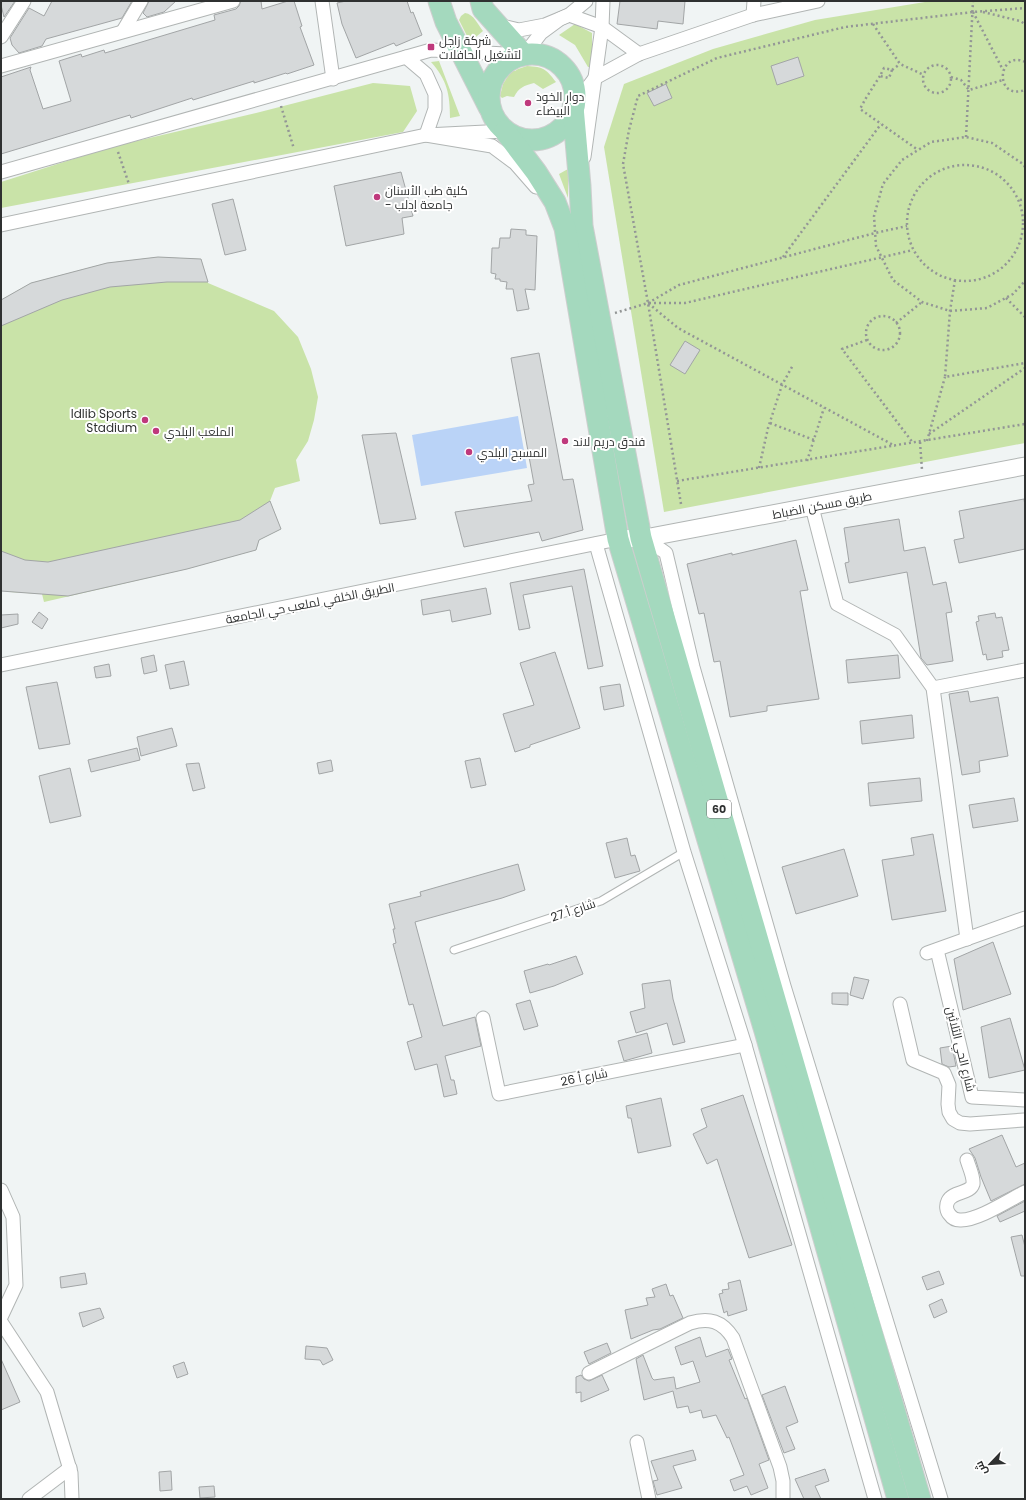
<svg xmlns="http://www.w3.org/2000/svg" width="1026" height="1500" font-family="Poppins,Cairo,sans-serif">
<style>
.green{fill:#c9e3a8}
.water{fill:#bad3f7}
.building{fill:#d6d9da;stroke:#a2a5a6}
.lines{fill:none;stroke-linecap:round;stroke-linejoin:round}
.service-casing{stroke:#b1b5b4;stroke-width:9}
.minor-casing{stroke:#b1b5b4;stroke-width:15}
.tertiary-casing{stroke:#b1b5b4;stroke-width:19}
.primary-casing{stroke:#cdcece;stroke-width:23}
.path{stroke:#939696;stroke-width:2.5;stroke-dasharray:2 3;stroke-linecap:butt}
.service{stroke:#fff;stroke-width:7}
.minor{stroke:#fff;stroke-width:13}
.tertiary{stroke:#fff;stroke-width:17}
.primary{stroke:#a4d9be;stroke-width:21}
.poi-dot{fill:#bf397c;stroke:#fff;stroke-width:1.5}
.labels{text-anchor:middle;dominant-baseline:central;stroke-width:4;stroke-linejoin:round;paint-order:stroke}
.shield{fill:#fff;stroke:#6d6f6f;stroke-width:1}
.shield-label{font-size:11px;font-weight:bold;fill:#2f3131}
.poi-label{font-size:12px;fill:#2f3131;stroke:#fff;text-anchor:start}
.street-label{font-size:12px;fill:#2f3131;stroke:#fff}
</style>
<rect width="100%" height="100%" fill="#f0f4f4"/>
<g class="green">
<polygon points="931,1 1025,1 1025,443 664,512 604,147 624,84 713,49 815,20"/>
<path d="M465,13c9,1 13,12 18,18l-13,11 -11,-22 2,-4z"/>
<polygon points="575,24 592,33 592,54 590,67 588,67 575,45 559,35"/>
<path d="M439,61l21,55 -10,2c0,-24 -3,-38 -19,-56z"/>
<path d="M527,66c17,1 19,3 29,16l-13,7 -9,-6c-10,3 -15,4 -20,14l-7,-1 -5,2 -2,-2 3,-12 9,-14 3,1 3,-2z"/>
<polygon points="373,83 410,86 417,111 403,132 1,208 1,182 111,147 260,112"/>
<polygon points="568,169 568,198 559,174"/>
<polygon points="158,257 201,259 208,283 274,311 298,337 311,369 318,397 314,420 308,441 296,460 300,481 275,488 270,501 281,529 259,540 256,550 187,569 44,602 42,594 10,592 1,589 1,300 31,283 107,263"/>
</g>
<polygon class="water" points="518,416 527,468 421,486 412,435"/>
<g class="building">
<polygon points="1,1 15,1 4,17 1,5"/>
<polygon points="52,1 132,1 122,18 46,39 42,46 19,53 12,45 10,38 29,8 44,16"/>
<polygon points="149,1 176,1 164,12 147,17 143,13"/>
<polygon points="241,1 261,1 262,9 288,1 294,1 302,26 300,27 314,65 287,74 286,73 254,83 254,81 193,100 192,98 131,118 130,115 1,154 1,77 31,67 30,70 43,109 71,101 59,61 81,54 82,57 104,50 105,53 215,20 214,15 236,9 239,6"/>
<polygon points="346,1 407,1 411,13 413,12 422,35 396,46 394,43 356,58 342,24 337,3"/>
<polygon points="620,1 685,1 683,24 658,21 657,29 617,24"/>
<polygon points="798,57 804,76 777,85 771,66"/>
<polygon points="666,84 672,98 654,106 647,93"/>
<polygon points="401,172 413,216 402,218 404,234 346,246 334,186"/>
<polygon points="233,199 246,250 225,255 212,204"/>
<polygon points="511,229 526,230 526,235 537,236 535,290 525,289 529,309 517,311 513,289 506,289 507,282 500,281 500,279 495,279 496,274 491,273 492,248 499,248 500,238 510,238"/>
<polygon points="158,257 201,259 208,282 167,282 110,287 62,300 1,326 1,300 31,283 107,263"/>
<polygon points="685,341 700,350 685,374 670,365"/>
<polygon points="539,353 563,480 573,479 583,530 542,541 539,532 464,547 455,512 532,501 528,485 534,484 511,358"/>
<polygon points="396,433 416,519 380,524 362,435"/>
<polygon points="1024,499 1025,506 1025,549 959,563 954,540 964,538 959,511"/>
<polygon points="270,501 281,529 259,540 256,550 187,569 68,596 1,591 1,551 25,560 48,562 240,520"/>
<polygon points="899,519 904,551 925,547 933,585 946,582 952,612 946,613 953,661 927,665 921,658 907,572 849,583 845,563 849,562 844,528"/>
<polygon points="796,540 808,590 800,591 819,699 767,706 767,711 730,717 720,661 714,662 704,613 699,614 687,564 732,553 732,555"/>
<polygon points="584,569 603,666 588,669 572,586 523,595 530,628 519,630 510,583"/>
<polygon points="486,588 491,614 452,622 450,610 423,615 421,600"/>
<polygon points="39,612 48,619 42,629 32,622"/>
<polygon points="995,613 996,618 1002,617 1009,650 1002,651 1003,657 987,660 986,654 983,655 976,622 979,621 978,616"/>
<polygon points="18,614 18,624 1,628 1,615"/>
<polygon points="555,652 580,728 530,745 530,747 515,752 503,714 534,705 520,663"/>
<polygon points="154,655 157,671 144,674 141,658"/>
<polygon points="898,655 900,678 848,683 846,660"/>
<polygon points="184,661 189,685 170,689 165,665"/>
<polygon points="109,664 111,676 96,678 94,667"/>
<polygon points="57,682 70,744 39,749 26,687"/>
<polygon points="620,684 624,706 604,710 600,687"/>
<polygon points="968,691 970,702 998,697 1008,756 979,761 980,772 962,775 949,694"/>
<polygon points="912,715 914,738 862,744 860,721"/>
<polygon points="172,728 177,746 141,756 137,737"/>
<polygon points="137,748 140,760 91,772 88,760"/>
<polygon points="480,758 486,785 471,788 465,761"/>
<polygon points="331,760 333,771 319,774 317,763"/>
<polygon points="199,763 205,788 193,791 186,764"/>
<polygon points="70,768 81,816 50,823 39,776"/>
<polygon points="920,778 922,801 870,806 868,783"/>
<polygon points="1014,798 1018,821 973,828 969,805"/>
<polygon points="933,834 946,911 892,920 882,860 914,855 911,838"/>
<polygon points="627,838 631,856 635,855 640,871 615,878 606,843"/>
<polygon points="844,849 858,896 796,914 782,867"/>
<polygon points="518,864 525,890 502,898 415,922 443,1026 475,1017 481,1046 445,1056 451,1080 454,1080 457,1094 444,1097 437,1064 415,1070 407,1042 422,1037 413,1004 409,1005 393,944 396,943 393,929 395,929 389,904 421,896 420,892"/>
<polygon points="993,942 1011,994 963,1010 954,959"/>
<polygon points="576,956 583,974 554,986 530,993 524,971 548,964 549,965"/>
<polygon points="854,977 869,980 863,999 850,995"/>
<polygon points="670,980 673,999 685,1042 673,1045 667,1023 636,1033 630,1012 645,1008 642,984"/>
<polygon points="832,993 848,993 848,1005 832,1004"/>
<polygon points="530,1000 538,1026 524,1030 516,1004"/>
<polygon points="1010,1018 1025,1070 989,1078 981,1027"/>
<polygon points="647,1033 652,1053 624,1061 618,1041"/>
<polygon points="952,1046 956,1066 949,1067 942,1064 940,1048"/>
<polygon points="743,1095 792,1245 749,1258 717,1159 707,1164 693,1134 707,1127 701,1109"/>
<polygon points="661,1098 671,1146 638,1153 631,1118 628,1118 626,1106"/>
<polygon points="1002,1135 1016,1167 1025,1163 1025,1184 991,1201 981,1177 975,1158 969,1149"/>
<polygon points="1025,1201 1025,1211 1000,1222 997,1216"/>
<polygon points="1022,1235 1025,1247 1025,1276 1021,1276 1011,1237"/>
<polygon points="939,1271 944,1284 927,1290 922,1277"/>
<polygon points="85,1273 87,1284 61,1288 60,1277"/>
<polygon points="740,1280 747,1310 728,1316 727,1311 724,1313 719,1294 723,1293 722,1290 729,1289 728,1283"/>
<polygon points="666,1284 670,1296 673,1295 683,1318 660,1329 653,1330 631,1339 625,1310 648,1305 646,1298 655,1297 652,1289"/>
<polygon points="942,1299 947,1312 934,1318 929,1305"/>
<polygon points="100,1308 104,1318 83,1327 79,1313"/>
<polygon points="700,1337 706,1357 728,1349 732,1359 729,1360 745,1399 747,1398 769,1460 759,1464 768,1488 751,1495 747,1486 734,1491 730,1480 744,1475 729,1437 727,1438 716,1415 703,1418 701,1410 690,1413 688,1406 677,1408 673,1391 644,1400 636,1359 643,1355 652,1378 654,1380 674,1377 676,1389 700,1382 693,1361 681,1365 675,1347"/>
<polygon points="607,1343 611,1353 589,1364 584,1352"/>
<polygon points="306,1346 327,1348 333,1360 323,1365 320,1360 305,1359"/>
<polygon points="1,1359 20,1402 1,1410"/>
<polygon points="184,1362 188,1374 177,1378 173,1366"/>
<polygon points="581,1375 584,1379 589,1381 602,1375 609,1390 581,1402 581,1392 576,1393 576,1377"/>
<polygon points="785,1386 798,1422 786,1427 795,1449 784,1453 762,1395"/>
<polygon points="693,1450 696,1460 673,1466 682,1488 657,1495 653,1481 658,1480 651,1461"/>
<polygon points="825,1469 829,1481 815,1486 821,1499 804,1499 795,1479"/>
<polygon points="171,1471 172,1490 160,1491 159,1472"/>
<polygon points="214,1486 215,1497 200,1498 199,1487"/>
</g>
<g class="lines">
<g class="service-casing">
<polyline id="service" points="454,950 601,901 684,852"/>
</g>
<g class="minor-casing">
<g id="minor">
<polyline points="322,1 333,79"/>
<polyline points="753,15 754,1"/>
<polyline points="498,25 519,30 545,25 569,15 602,27 639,54"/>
<polyline points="123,31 141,1"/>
<polyline points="1,37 24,1"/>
<polyline points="406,57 426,74 435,94 435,109 426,135 492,146 515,163 536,187"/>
<polyline points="1,66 233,1"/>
<polyline points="573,107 595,78 639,54 753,15 818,1"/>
<polyline points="584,157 602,27 603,1"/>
<polyline points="1,172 431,50 524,55 541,33 560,19 569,15 586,1"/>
<polyline points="1,225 426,135 505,131"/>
<polyline points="812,507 837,604 895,635 933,688 967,939"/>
<polyline points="645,538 666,553 693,667 784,986 941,1499"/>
<polyline points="596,544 684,852 745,1045 875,1499"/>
<polyline points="1,665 618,539"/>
<polyline points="933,688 1025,670"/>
<polyline points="937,950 972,1097 1025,1100"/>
<polyline points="927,953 1025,918"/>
<polyline points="900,1004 913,1060 944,1073 949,1085 948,1104 949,1112 953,1119 960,1123 970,1124 1024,1120"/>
<polyline points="483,1018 499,1094 745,1045"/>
<path d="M967,1160c2,7 7,17 6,24 -3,10 -20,7 -25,17 -2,4 -2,10 2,14 2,3 6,5 10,5 17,1 49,-20 65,-28"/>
<polyline points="1,1190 13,1217 16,1285 1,1317"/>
<polyline points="1,1322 47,1392 71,1473 72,1499"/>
<path d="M589,1373l101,-50c19,-6 32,-2 43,15l47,129 3,14v18"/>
<polyline points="637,1442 649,1499"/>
<polyline points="29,1499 70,1468"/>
</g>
</g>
<g class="tertiary-casing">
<polyline id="tertiary" points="618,539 645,538 1025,466"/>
</g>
<g class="primary-casing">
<g id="primary">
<polyline points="439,1 446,22 489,107"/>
<polyline points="481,1 483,9 524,55"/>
<circle cx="532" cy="97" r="43"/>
<polyline points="573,107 580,186 582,226 641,538 920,1499"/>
<polyline points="505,131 536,172 555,202 565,228 618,539 765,1031 898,1499"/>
</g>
</g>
<g class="path">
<polyline points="973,12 1003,70"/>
<polyline points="983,12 1020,21 1025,24"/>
<polyline points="873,24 900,64 924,75"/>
<path d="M1025,62c-27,-13 -32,39 0,28"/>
<circle cx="937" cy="79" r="14"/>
<polyline points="892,70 889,78 880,76 884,68 892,70 900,64"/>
<polyline points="880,76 866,98 860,109 918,150"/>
<polyline points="951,77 961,80 969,90 1003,80"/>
<polyline points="281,106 294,149"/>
<polyline points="966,137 973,1"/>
<polyline points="118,152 129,184"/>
<circle cx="965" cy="223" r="58"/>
<polyline points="1025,167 1023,164 992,143 966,137 931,142 902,160 883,184 874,216 876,246 893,280 922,302 950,311 987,308 1013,294 1025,281"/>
<polyline points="1020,200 1025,199"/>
<polyline points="783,257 881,124"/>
<polyline points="955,280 950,311 945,377 1025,363"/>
<polyline points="1006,298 1025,317"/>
<polyline points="648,303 679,285 875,233 907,226"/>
<polyline points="649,303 685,303 913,250"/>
<polyline points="615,313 648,303 678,328 895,446"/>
<circle cx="883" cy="333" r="17"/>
<polyline points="896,323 922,302"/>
<polyline points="867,340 842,349 913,443"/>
<polyline points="770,423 814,440"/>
<polyline points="929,434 1025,368"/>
<polyline points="927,441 945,377"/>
<polyline points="920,442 922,470"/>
<polyline points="807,461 824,408"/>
<polyline points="759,468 768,428 782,385 793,365"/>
<polyline points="677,481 1025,424"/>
<polyline points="681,504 648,303 623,164 629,130 638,96 717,58 845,27 973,12 1025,8"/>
</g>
<use href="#service" class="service"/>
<use href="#minor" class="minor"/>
<use href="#tertiary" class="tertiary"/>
<use href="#primary" class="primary"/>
</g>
<g class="poi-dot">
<rect x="427" y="43" width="8" height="8" rx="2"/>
<circle cx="528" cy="103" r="4"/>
<circle cx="377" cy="197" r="4"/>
<circle cx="145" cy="420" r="4"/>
<circle cx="156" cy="431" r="4"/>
<circle cx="565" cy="441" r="4"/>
<circle cx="469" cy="452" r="4"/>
</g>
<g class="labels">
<rect class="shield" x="707" y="800" width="24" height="18" rx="3"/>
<g class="shield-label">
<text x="719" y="809">60</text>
</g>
<g class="poi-label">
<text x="439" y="40">شركة زاجل<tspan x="439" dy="14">لتشغيل الحافلات</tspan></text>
<text x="536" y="96">دوار الخوذ<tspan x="536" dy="14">البيضاء</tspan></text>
<text x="385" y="190">كلية طب الأسنان<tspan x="385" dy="14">- جامعة إدلب</tspan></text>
<text x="137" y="413" text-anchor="end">Idlib Sports<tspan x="137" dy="14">Stadium</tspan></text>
<text x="164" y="431">الملعب البلدي</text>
<text x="573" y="441">فندق دريم لاند</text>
<text x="477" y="452">المسبح البلدي</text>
</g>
<g class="street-label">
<text transform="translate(822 505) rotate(-11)">طريق مسكن الضباط</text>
<text transform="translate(310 603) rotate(-11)">الطريق الخلفي لملعب حي الجامعة</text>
<text transform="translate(573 910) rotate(-19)">شارع أ 27</text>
<text transform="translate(961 1049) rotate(76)">شارع الحي الثلاثين</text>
<text transform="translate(584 1077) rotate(-11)">شارع أ 26</text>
</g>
</g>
<rect width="1026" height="1500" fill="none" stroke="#2f3131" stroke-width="4"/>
<g transform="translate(990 1464) rotate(245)" stroke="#ffffff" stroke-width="3" paint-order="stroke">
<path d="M0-3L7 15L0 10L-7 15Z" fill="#2f3131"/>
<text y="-6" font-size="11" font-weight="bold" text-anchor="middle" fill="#2f3131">ش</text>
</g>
</svg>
